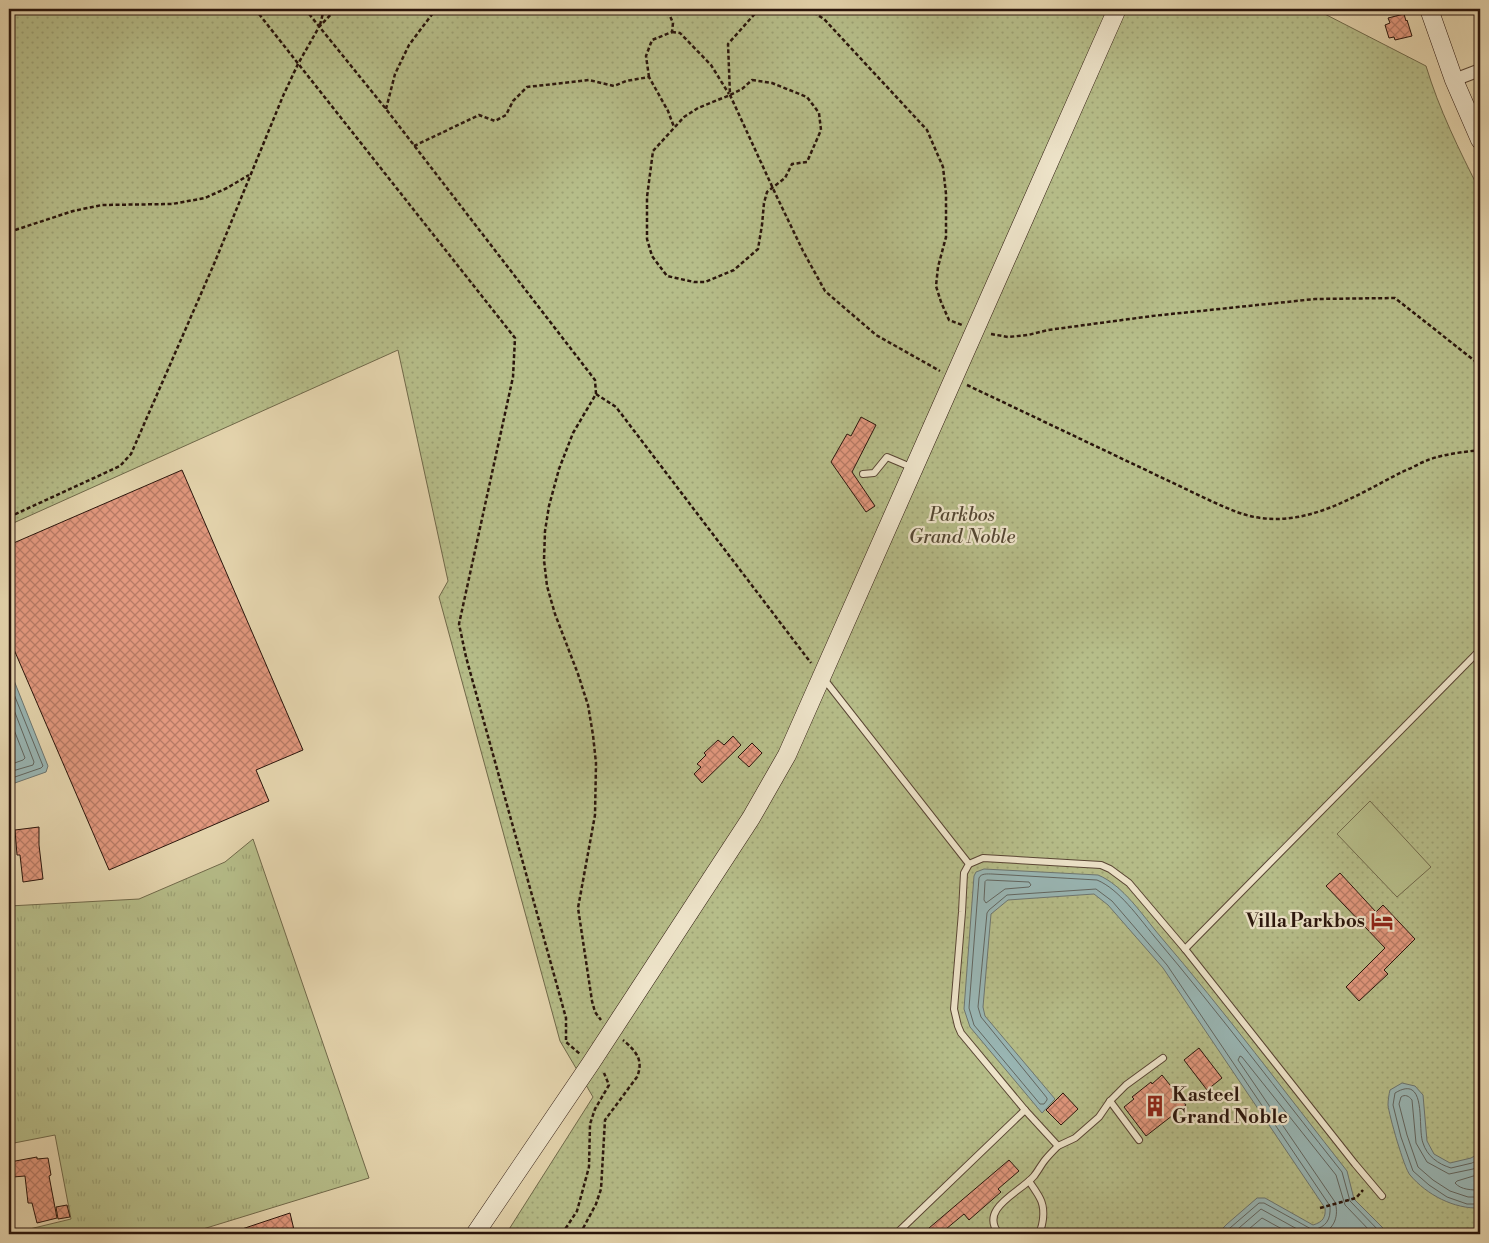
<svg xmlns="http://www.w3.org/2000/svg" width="1489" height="1243" font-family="'Libre Bodoni',serif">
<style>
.grass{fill:url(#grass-tufts);stroke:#70694a}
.park{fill:url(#park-dots);stroke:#70694a}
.pitch{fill:#b6bd89;stroke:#70694a}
.water{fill:#99b6b4;stroke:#6d7671}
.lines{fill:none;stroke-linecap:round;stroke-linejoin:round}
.shore{stroke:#626660;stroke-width:1}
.building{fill:url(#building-cross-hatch);stroke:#2a150c}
.lane-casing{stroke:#594534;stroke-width:8}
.street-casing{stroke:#594534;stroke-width:14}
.secondary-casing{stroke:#2a150c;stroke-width:19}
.path{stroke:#2a150c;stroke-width:2.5;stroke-dasharray:4 2.5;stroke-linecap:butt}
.lane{stroke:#eee4ca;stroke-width:6}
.street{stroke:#eee4ca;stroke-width:12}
.secondary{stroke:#eee4ca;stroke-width:18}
.labels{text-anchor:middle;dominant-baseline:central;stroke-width:4.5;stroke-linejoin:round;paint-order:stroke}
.park-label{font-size:19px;font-style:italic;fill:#544732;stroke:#eee4ca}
.poi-label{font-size:19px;font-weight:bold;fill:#2a150c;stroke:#eee4ca;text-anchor:end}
</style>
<defs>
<pattern id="grass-tufts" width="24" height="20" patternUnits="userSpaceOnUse" patternTransform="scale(1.25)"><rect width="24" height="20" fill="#b6bd89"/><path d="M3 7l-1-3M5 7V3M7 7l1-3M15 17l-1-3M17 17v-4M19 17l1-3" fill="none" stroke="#9da275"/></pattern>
<pattern id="park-dots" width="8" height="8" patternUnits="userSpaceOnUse" patternTransform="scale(1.25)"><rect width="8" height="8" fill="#b6bd89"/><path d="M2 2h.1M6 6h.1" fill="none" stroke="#9da275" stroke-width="1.8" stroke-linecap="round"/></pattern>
<pattern id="building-cross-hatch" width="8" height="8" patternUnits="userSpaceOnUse" patternTransform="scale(1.25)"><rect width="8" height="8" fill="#e2987e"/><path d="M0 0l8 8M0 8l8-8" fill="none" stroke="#b77b66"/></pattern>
</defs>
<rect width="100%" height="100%" fill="#e5d5ae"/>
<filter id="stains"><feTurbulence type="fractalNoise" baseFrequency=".004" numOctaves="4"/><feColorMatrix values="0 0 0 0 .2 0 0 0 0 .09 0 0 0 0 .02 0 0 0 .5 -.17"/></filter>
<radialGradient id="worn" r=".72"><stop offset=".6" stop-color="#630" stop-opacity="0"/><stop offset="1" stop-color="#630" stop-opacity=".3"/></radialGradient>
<polygon class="grass" points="253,839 369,1178 203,1229 204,1234 9,1234 71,1219 55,1135 9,1144 9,906 139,899 225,862"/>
<path class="park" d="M9,9h1306l111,57c13,43 33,84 54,125v1043h-974l87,-137 -33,-56 -121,-444 9,-16 -50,-231 -389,175z"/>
<polygon class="pitch" points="1370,801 1431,867 1397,897 1337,834"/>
<g class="water">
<polygon points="9,676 13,678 48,766 46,772 12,784 9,784"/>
<path d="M984,869l114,6c25,10 45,41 62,61 65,76 125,156 187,235l7,28 35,35h-172l10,-10 30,-26h8l48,27c10,-3 13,-8 12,-17l-162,-240 -55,-63 -14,-11 -86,6 -17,14 -8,93 2,9 70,83 -13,14 -72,-86 -6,-18 10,-133 2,-4z"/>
<path d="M1402,1083l13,3 8,9 4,46 7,13 16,9 21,-5 9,-5v55c-26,1 -53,-13 -70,-33 -6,-7 -21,-60 -22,-70 0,-5 1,-11 2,-15z"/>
</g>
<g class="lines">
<g class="shore">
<polyline points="9,682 43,766 41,768 9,779"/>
<polyline points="9,697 34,762 33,765 9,772"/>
<polyline points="9,717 25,758 23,760 9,765"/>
<polygon points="987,880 1029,882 1031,885 1029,887 1005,889 986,903 984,900 985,882"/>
<path d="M1480,1159l-8,4 -21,5c-13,-4 -24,-12 -28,-25 -6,-15 5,-70 -28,-50l-2,12 8,32 12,34 16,14 18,12 20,7h13"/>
<path d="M1480,1166l-7,3 -24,5 -22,-12 -11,-19 -4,-43c-3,-4 -7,-6 -11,-3l-2,7 8,31 11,32 15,13 17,11 18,6h12"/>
<path d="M1480,1174l-23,7 -2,2c6,7 17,7 25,7"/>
<path d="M1223,1234l36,-31h5l49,27c13,-3 18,-10 17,-24l-163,-241 -55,-64 -16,-12 -89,6 -18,15 -2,3 -9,94 3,10 66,81v2l-3,4h-4l-66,-79 -5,-17 10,-130c2,-5 9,-4 13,-4l105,6c22,9 42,38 57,56 65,77 126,158 188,236l8,29 32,33"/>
<polyline points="1232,1234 1261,1209 1306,1234"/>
<polyline points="1243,1234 1262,1218 1291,1234"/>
<path d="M1321,1234c14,-5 18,-19 14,-32l-97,-142 2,-4 2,1 94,118 9,30 28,29"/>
</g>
</g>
<g class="building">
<polygon points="1404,14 1406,21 1407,20 1412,36 1395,40 1394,37 1389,38 1385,25 1390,23 1388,18"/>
<polygon points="861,417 876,425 852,472 875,506 866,512 831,462 847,434 851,436"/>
<polygon points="182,470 303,750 256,770 269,801 109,870 9,638 9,545"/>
<polygon points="733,736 741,745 702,783 694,774 701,767 697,764 706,755 704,753 718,740 724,745"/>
<polygon points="752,743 762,753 749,767 738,757"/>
<polygon points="39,827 39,845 43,879 23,882 20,855 17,855 15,830"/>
<polygon points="1340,873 1376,912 1383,905 1415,939 1384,970 1388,974 1359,1001 1346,987 1385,948 1326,886"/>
<polygon points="1199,1048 1222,1078 1207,1090 1184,1060"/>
<polygon points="1162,1075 1186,1105 1146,1136 1124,1107 1134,1099 1132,1097 1151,1082 1152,1084"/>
<polygon points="1063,1093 1078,1109 1061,1125 1046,1110"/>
<polygon points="37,1157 37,1159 48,1158 51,1175 49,1176 57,1218 37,1223 32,1203 28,1203 25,1176 13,1177 10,1162"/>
<polygon points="1009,1160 1019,1171 998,1189 1001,1192 969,1220 964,1214 940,1234 922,1234"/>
<polygon points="67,1205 70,1217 58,1219 56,1207"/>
<polygon points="290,1213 295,1234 236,1234 236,1231"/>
</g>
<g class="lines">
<g class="lane-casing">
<g id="lane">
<polyline points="863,474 874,473 887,457 913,468"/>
<polyline points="824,679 969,864 964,873 962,912 954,1009 958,1026 961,1033 1025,1110 1058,1146 1075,1138 1099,1117 1110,1101 1126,1085 1163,1058"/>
<polyline points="969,864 983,858 1101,865 1110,869 1129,883 1185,949 1355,1164 1382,1196"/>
<polyline points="1185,949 1480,650"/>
<polyline points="1110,1101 1139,1140"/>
<path d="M1029,1181c9,14 16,20 14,38 -1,6 -1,10 -5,15"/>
<polyline points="896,1234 1025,1110"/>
<path d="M999,1234c-21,-26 22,-42 35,-58 4,-5 7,-11 11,-16 4,-5 9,-10 13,-14"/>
</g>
</g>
<g class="street-casing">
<polyline id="street" points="1454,80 1480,70"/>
</g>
<g class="secondary-casing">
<g id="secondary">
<polyline points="1429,9 1454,80 1480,140"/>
<polyline points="475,1234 591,1063 751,818 787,755 1117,9"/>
</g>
</g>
<g class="path">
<polyline points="255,9 515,338 513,377 459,624 466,657 566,1018 566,1042 580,1054"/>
<polyline points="305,9 386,109 595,380 596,394 573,433 559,469 549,506 545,531 544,560 547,586 555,614 578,674 588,705 593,735 596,763 595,815 578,908 592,1001 595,1012 601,1020"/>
<polyline points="759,9 728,44 730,95 776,195 803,251 825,291 876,335 940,371"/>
<polyline points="808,9 824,19 927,130 943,167 946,194 946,237 938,267 936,286 941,302 949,320 962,325"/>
<polyline points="320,25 324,9"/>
<polyline points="672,32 680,33 711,65 729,94"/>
<polyline points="649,77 646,56 652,40 672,32 673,23 667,9"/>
<polygon points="752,80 772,83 807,97 819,113 821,130 807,162 792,164 785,178 767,192 764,203 762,225 758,249 734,270 705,282 694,282 667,276 652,256 647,239 647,197 653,151 684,117 698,108 730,95 742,89"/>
<polyline points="386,109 395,74 409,45 436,9"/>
<polyline points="414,146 479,115 495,121 506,115 513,101 527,87 589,80 614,86 626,81 649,77 668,111 674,127"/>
<polyline points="9,232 73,211 102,205 172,204 205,198 227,188 249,175"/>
<polyline points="991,334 1008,337 1028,335 1048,330 1152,316 1315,299 1395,298 1480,365"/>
<path d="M967,385l244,116c16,7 32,15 50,17 52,7 99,-25 143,-47 8,-3 16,-8 24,-11 16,-6 35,-8 52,-10"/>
<polyline points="596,394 616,407 811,663"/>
<polyline points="9,517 120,466 131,454 214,264 283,96 298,64 319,27 336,9"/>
<polyline points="1320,1208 1356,1198 1363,1190"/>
<polyline points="562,1234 577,1211 589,1167 590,1124 595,1109 609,1085 604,1073"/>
<path d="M580,1234l16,-30 5,-15 4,-69 32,-43c7,-17 -1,-26 -14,-37"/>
</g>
<use href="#lane" class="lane"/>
<use href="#street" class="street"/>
<use href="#secondary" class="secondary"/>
</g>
<defs>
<g id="hotel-bare" transform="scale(1.725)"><path d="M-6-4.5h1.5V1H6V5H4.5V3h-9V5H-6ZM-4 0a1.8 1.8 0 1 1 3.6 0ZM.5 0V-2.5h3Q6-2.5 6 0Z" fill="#8f2418" stroke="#eee4ca" stroke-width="2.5" paint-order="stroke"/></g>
<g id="building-bare" transform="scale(1.725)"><path d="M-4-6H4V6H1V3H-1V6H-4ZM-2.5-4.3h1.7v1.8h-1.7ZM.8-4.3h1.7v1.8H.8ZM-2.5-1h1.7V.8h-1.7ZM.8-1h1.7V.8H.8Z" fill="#8f2418" stroke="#eee4ca" stroke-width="2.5" paint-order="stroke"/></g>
</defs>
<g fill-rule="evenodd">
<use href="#hotel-bare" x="1382" y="921"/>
<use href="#building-bare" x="1155" y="1106"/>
</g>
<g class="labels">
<g class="park-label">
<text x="962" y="515">Parkbos<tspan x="962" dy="22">Grand Noble</tspan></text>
</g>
<g class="poi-label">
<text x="1365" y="921">Villa Parkbos</text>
<text x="1172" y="1095" text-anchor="start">Kasteel<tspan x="1172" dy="22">Grand Noble</tspan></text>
</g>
</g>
<rect width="1489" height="1243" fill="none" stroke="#e5d5ae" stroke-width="30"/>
<rect x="10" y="10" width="1469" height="1223" fill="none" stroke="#2a150c" stroke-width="2.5"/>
<rect x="15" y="15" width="1459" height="1213" fill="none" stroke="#2a150c"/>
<rect width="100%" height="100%" filter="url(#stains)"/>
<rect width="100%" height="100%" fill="url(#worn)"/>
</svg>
